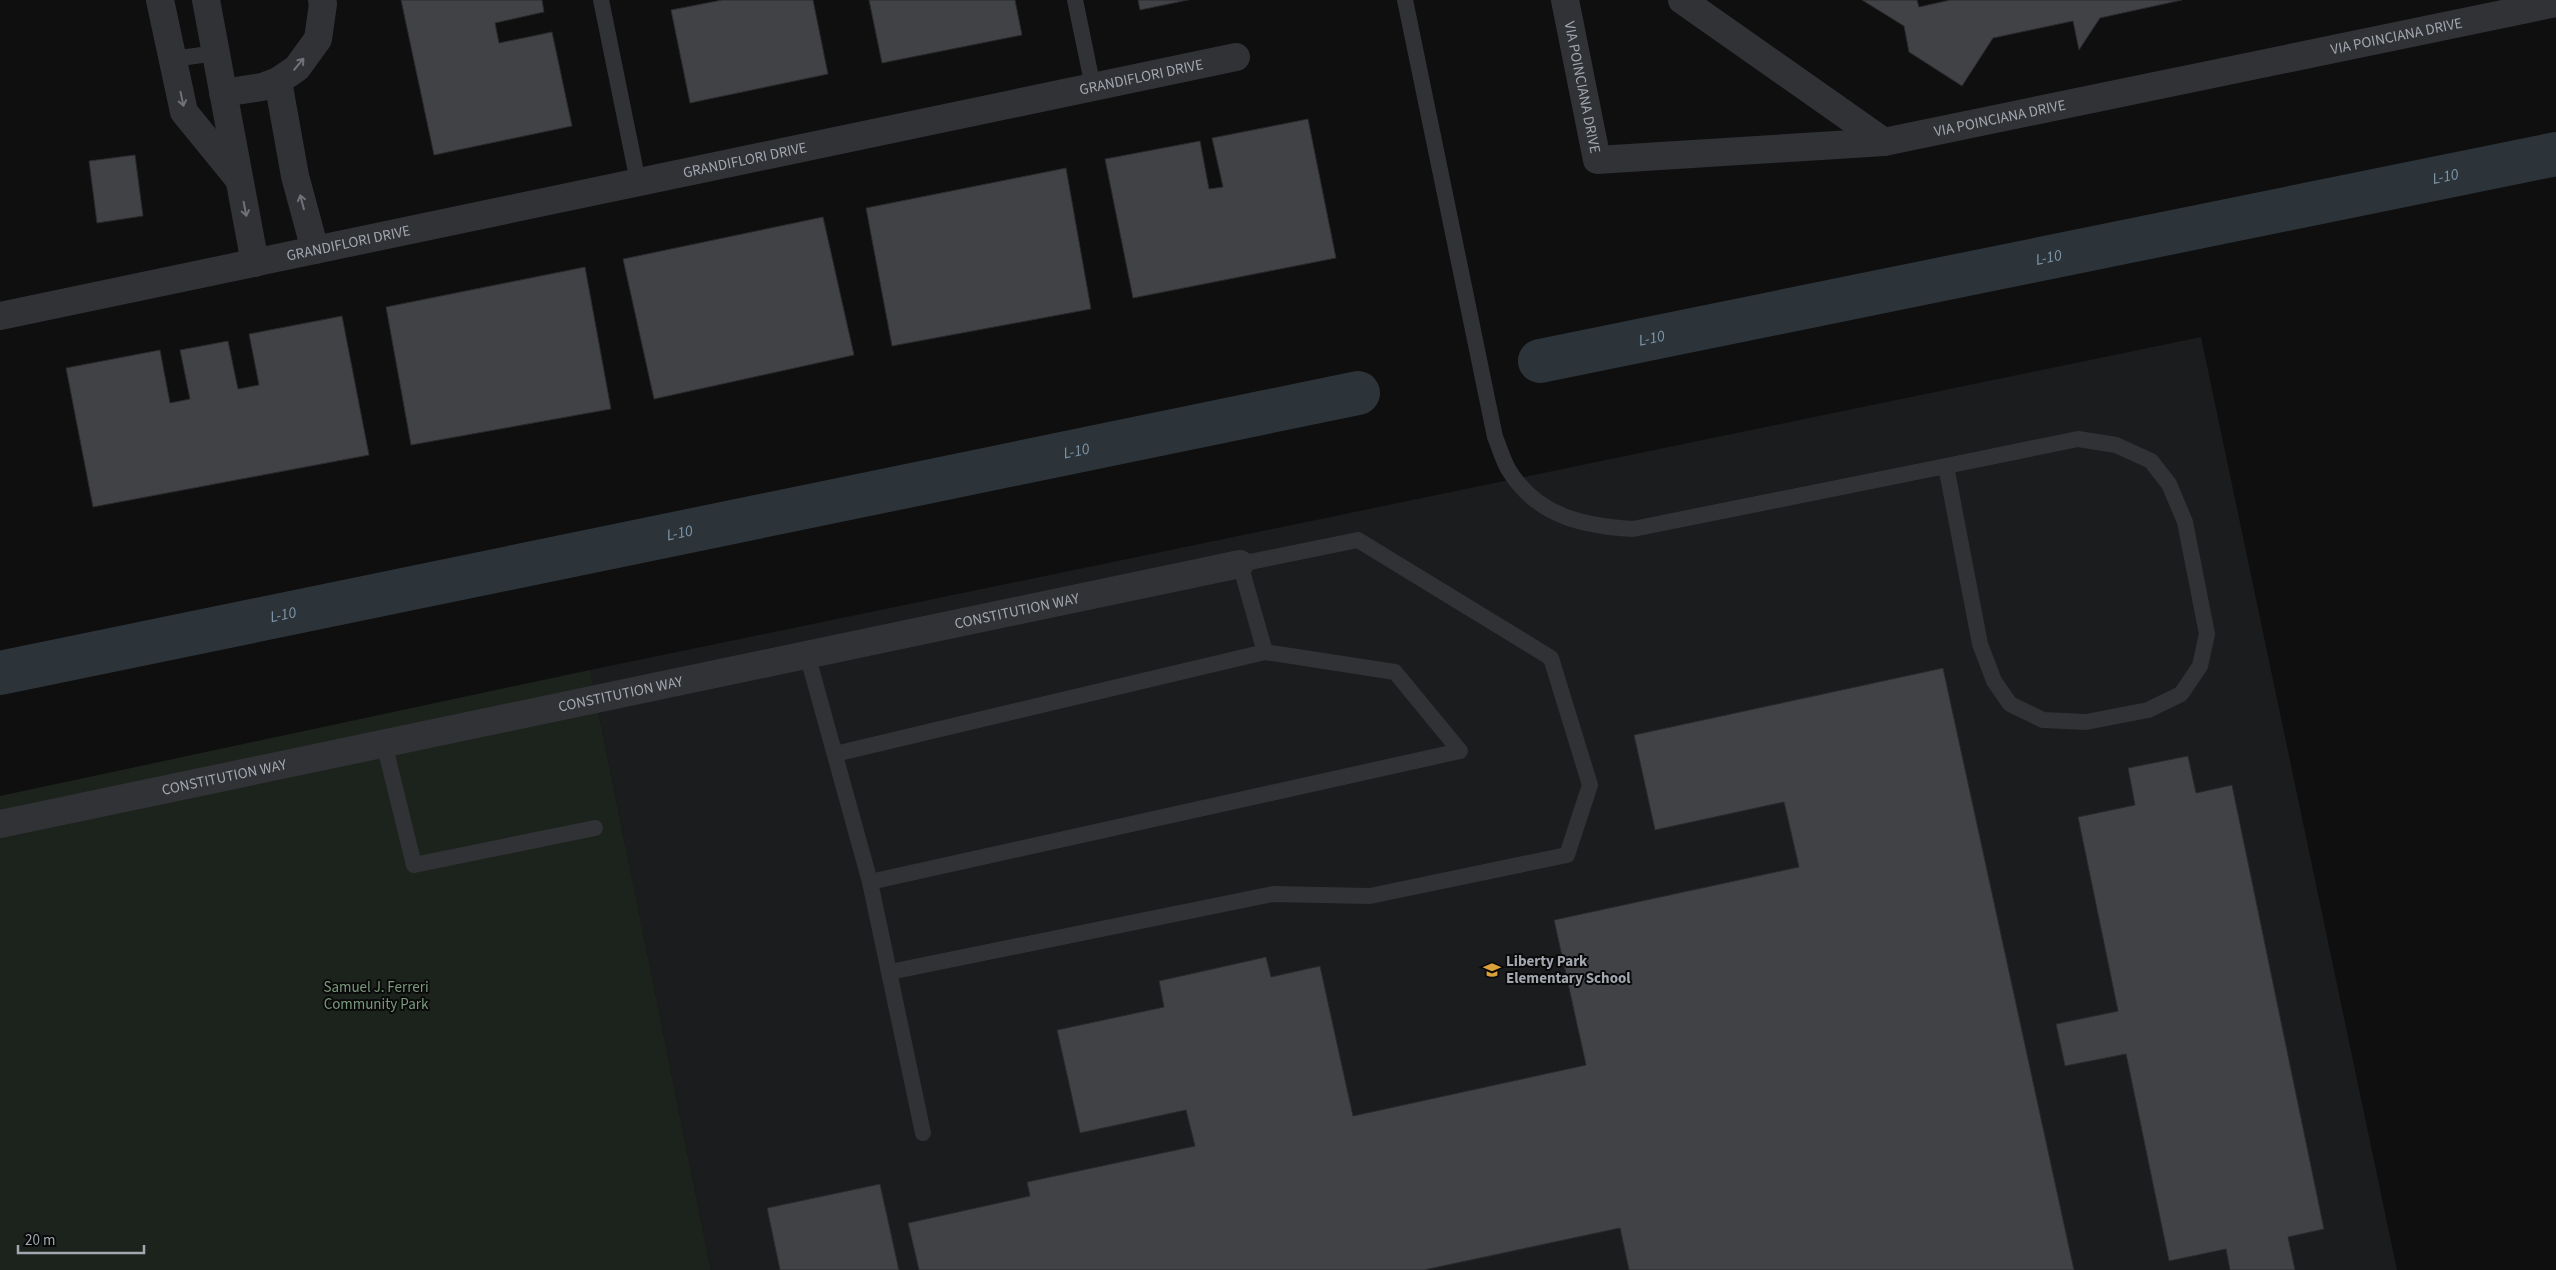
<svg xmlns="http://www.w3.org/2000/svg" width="2556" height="1270" font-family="'Source Sans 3',sans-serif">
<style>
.built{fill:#1b1c1d}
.green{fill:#1c231d}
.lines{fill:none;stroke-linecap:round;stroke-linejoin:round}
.canal{stroke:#2c3439;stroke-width:44}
.building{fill:#414246;stroke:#2a2a2c}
.service{stroke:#313235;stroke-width:16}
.minor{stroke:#313235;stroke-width:28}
.oneway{stroke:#6f7279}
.labels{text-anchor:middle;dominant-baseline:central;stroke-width:4;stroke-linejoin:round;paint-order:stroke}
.street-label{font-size:15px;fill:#a2a7b0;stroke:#0a0a0b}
.poi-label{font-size:15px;font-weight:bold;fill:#a2a7b0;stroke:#0a0a0b;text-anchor:start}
.park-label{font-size:15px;fill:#7b997c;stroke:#0a0a0b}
.water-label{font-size:16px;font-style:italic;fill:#7c94a8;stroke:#0a0a0b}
</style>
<rect width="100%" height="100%" fill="#0f0f10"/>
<polygon class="built" points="2201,337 2397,1270 711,1270 590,670"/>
<polygon class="green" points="590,670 711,1270 0,1270 0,796"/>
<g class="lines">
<g class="canal">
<path id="s1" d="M1540,361l1016,-207"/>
<path id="s2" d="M0,673l1358,-280"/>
</g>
</g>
<g class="building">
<polygon points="401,0 542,0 544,12 495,23 499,43 552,32 572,126 434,155"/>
<polygon points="722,0 813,0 828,74 690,103 671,10"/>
<polygon points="869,0 1015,0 1022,35 882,63"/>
<polygon points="1138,0 1188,0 1140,10"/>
<polygon points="1862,0 1917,0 1919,7 1950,0 2182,0 2100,18 2079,50 2073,21 1993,38 1962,86 1909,52 1904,26"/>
<polygon points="1308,119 1336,258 1133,298 1105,159 1200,141 1209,189 1223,187 1212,138"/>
<polygon points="135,155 143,216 97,223 89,161"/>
<polygon points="1066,168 1091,309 892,346 866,208"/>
<polygon points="823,217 854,355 654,399 623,259"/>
<polygon points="585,267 611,409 411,445 386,307"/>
<polygon points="342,316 369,455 93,507 66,368 160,350 170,403 190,399 180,350 228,341 238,389 259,385 249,334"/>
<polygon points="1943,668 2074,1270 1629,1270 1620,1228 1424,1270 919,1270 908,1223 1030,1196 1027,1182 1195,1146 1186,1110 1080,1133 1057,1030 1164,1007 1159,981 1266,957 1271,977 1320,966 1353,1116 1586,1065 1554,920 1799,867 1784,802 1655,830 1634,735"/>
<polygon points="2188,756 2196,793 2232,785 2324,1229 2288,1237 2295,1270 2230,1270 2226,1249 2169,1261 2126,1054 2065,1066 2056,1024 2118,1011 2078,817 2135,805 2128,768"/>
<polygon points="880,1184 899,1270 780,1270 767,1208"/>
</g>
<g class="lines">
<g class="service">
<polyline points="601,0 638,182"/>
<polyline points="1075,0 1093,87"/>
<path d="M1405,0l90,437c5,11 8,25 15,35 29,45 74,54 123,57l313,-63 132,-27 38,6 35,16 18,23 16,38 22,112 -7,32 -19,28 -33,16 -62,12 -43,-2 -33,-16 -16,-23 -14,-37 -34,-178"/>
<polyline points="173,59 216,53"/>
<polyline points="807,654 870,882 1460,751 1395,672 1265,652 1240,564 1358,540 1551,658 1590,785 1567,855 1370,896 1273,894 890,972"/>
<polyline points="384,743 414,865 595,828"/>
<polyline points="835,754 1265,652"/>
<polyline points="870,882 923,1133"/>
</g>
<g class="minor">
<polyline points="160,0 184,112 237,177"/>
<polyline points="206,0 255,263"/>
<path id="s3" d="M1565,0l32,160 287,-18 672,-139"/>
<polyline points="1682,0 1884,142"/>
<polyline points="278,81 295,176 315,250"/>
<polyline points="223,93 262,87 278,81 297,68 318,39 323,4 322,0"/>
<path id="s4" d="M0,316l1236,-259"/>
<path id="s5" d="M0,824l1240,-260"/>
</g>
</g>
<defs><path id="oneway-shaft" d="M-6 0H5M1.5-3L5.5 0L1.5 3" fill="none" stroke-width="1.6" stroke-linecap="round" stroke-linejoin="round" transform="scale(1.25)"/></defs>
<g class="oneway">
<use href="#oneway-shaft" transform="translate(299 64) rotate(-50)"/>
<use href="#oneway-shaft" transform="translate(182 99) rotate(78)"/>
<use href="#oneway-shaft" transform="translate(302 202) rotate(-105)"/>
<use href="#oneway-shaft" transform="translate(245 209) rotate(79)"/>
</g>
<defs>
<g id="school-bare" transform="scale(1.35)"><path d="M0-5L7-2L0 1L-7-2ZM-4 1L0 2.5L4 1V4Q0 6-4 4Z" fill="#dba23c" stroke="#0a0a0b" stroke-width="2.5" paint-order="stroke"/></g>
</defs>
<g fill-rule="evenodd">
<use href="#school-bare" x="1492" y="970"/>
</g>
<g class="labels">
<g class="street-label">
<text stroke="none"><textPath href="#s3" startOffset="974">VIA POINCIANA DRIVE</textPath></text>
<text stroke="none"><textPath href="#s4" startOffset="1166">GRANDIFLORI DRIVE</textPath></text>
<text stroke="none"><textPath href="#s3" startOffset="89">VIA POINCIANA DRIVE</textPath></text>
<text stroke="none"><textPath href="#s3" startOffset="569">VIA POINCIANA DRIVE</textPath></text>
<text stroke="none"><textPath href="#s4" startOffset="761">GRANDIFLORI DRIVE</textPath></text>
<text stroke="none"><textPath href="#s4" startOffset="356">GRANDIFLORI DRIVE</textPath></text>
<text stroke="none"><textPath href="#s5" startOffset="1039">CONSTITUTION WAY</textPath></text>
<text stroke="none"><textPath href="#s5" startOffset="634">CONSTITUTION WAY</textPath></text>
<text stroke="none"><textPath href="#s5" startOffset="229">CONSTITUTION WAY</textPath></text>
</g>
<g class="poi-label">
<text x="1506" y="961">Liberty Park<tspan x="1506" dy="17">Elementary School</tspan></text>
</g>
<g class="park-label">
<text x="376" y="987">Samuel J. Ferreri<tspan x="376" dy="17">Community Park</tspan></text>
</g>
<g class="water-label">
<text stroke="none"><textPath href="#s1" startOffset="924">L-10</textPath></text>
<text stroke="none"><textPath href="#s1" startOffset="519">L-10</textPath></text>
<text stroke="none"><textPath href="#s1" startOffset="114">L-10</textPath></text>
<text stroke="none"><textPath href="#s2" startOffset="1099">L-10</textPath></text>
<text stroke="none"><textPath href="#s2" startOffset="694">L-10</textPath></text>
<text stroke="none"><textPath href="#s2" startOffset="289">L-10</textPath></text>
</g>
</g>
<path d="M18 1245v8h126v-8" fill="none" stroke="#a2a7b0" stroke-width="2.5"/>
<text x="25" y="1245" font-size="15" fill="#a2a7b0" stroke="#0a0a0b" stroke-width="4" paint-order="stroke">20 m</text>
</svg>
